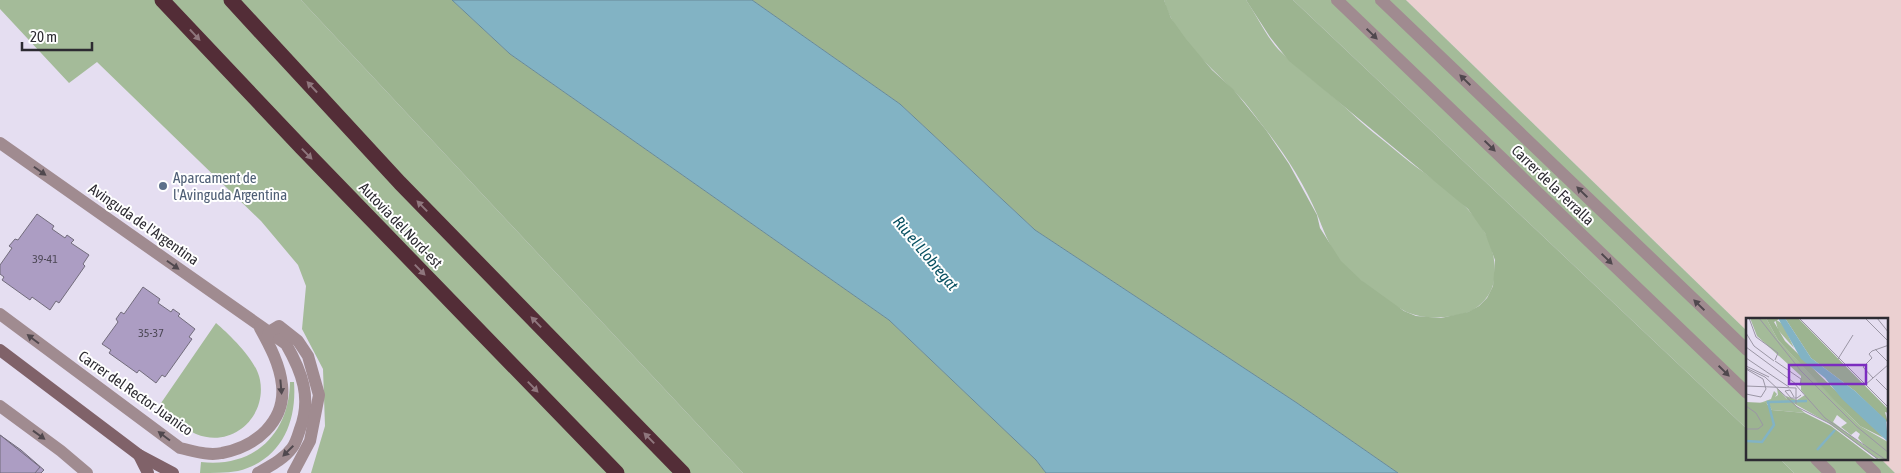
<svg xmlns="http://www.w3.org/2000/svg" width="1901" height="473" font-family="'Asap Condensed',sans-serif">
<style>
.industrial{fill:#ebd0d1}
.green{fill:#a4bb99}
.forest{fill:#9cb490}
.water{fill:#82b3c4;stroke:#688a98}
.building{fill:#ac9dc3;stroke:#726c7c}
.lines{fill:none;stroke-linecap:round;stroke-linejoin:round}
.minor{stroke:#a08b90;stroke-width:12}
.tertiary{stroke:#a08b90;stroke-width:12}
.secondary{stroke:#806269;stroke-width:12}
.motorway{stroke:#532d37;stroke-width:15}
.oneway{fill:#50484e}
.oneway2{fill:#8f767d}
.service-dot{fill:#5c6f8a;stroke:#fff;stroke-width:2}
.labels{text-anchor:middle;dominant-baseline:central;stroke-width:4;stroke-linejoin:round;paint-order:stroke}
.number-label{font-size:12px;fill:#4d4856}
.service-label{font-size:15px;fill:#4e5e75;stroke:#fff;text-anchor:start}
.street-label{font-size:15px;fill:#2d2b32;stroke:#fff}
.water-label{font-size:16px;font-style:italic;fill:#095162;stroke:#fff}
.inset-river{fill:none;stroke:#82b3c4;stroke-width:2.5}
.inset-road{fill:none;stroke:#9b96a5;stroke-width:1}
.view{fill:#7b2cbf;fill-opacity:0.15;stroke:#7b2cbf;stroke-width:2.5}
.inset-edge{fill:none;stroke:#2d2b32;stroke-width:2.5}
</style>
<rect width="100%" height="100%" fill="#e5def1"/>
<polygon class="industrial" points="1406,0 1901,0 1901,473 1895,473 1881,459 1887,459 1887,319 1747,319 1747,331"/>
<g class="green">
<polygon points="0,0 301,0 743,473 311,473 325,426 323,369 302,329 306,286 298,265 261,221 97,62 69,83 0,9"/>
<path d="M1164,0h82c12,17 20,37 35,52 16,16 34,29 51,44 16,13 31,29 47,41 11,9 21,17 32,26 39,29 90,61 83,117 -2,15 -14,28 -28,33 -18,5 -39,7 -57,0 -17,-7 -56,-37 -68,-51 -12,-16 -17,-31 -24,-48 -12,-29 -32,-60 -51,-84 -11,-14 -22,-30 -35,-42 -24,-25 -58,-53 -67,-88z"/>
<polygon points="1293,0 1406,0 1747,331 1747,429"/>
<path d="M216,323c14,12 41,38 44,57 7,37 -28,69 -64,54 -14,-6 -25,-19 -37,-28z"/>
<path d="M290,382h4c3,41 -13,78 -56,89 -12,2 -26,2 -38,2l1,-11c52,6 88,-27 89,-80z"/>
<polygon points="1780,459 1881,459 1895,473 1794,473"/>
</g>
<g class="forest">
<polygon points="301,0 452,0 510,54 889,320 1036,460 1046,473 743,473"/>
<polygon points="752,0 1164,0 1171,18 1186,39 1212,70 1233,89 1266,130 1289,164 1317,215 1320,228 1341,261 1361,280 1404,311 1416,316 1441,318 1468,312 1479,306 1487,298 1493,286 1495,260 1485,233 1468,209 1289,61 1270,37 1246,0 1293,0 1747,429 1747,459 1780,459 1794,473 1398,473 1297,403 1035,230 900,104"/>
</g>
<polygon class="water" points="452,0 752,0 900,104 1035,230 1297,403 1398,473 1046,473 1036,460 889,320 510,54"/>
<g class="building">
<polygon points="37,214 54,226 52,229 65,238 67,235 74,240 71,243 89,255 83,264 85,266 71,286 59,303 56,301 50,310 32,297 30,300 2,280 4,277 0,274 0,265 12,248 9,246 15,239 18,240"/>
<polygon points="143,287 160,299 158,303 171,312 173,309 180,314 178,316 195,329 189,337 192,339 165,377 162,375 156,383 139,370 137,373 109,353 111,350 102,344 118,322 116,319 121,312 124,314"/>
<polygon points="0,435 21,450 44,470 41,473 0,473"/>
<polygon points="0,435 40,467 35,473 0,473"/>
</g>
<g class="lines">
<g class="minor">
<path d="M0,143l286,201c16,28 26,54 14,85 -2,6 -4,14 -8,19 -8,11 -22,18 -34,25"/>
<path d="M0,314l180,134c14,3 28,8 42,5 33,-6 64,-31 60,-68 -2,-20 -12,-39 -22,-57"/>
<polyline points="267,338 269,332 279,326 298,341 308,356 319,395 310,441 293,473"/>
<polyline points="0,406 61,451 87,473"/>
</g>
<g class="tertiary">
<polyline points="1337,0 1747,393"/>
<polyline points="1381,0 1747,350"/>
<polyline points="1816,459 1830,473"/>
<polyline points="1861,459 1875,473"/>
</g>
<g class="secondary">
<polyline points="0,350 139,455 173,473"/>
<polyline points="139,455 148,473"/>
</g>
<g class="motorway">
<polyline points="162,0 301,147 617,473"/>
<polyline points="231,0 400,183 683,473"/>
</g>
</g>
<defs><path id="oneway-solid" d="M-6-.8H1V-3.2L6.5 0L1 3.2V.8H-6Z" transform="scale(1.25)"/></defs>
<g class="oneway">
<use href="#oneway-solid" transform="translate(1372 34) rotate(44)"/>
<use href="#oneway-solid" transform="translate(1465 80) rotate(-136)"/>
<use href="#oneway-solid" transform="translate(1490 146) rotate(44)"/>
<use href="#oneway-solid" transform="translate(40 171) rotate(35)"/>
<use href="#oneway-solid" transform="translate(1582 192) rotate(-136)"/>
<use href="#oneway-solid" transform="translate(1607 259) rotate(44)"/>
<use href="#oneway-solid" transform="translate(173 265) rotate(35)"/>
<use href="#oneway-solid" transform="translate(1699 305) rotate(-136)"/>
<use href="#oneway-solid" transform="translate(33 339) rotate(-143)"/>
<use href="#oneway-solid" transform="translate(1724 371) rotate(44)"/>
<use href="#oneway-solid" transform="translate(281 387) rotate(85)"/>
<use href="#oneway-solid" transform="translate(39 435) rotate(36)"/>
<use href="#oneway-solid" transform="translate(164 436) rotate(-143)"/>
<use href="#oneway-solid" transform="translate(288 451) rotate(135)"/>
</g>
<g class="oneway2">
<use href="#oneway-solid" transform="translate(195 35) rotate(47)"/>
<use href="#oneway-solid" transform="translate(312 87) rotate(-133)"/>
<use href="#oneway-solid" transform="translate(307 154) rotate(46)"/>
<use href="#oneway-solid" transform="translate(422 206) rotate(-134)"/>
<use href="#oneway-solid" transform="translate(420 270) rotate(46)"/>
<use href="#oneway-solid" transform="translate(536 322) rotate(-134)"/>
<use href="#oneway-solid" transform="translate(533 387) rotate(46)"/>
<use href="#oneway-solid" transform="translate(649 438) rotate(-134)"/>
</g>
<circle class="service-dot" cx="163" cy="186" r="5"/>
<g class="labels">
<g class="number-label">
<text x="45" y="259">39-41</text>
<text x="151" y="333">35-37</text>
</g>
<g class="service-label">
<text x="173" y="177">Aparcament de<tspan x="173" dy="17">l'Avinguda Argentina</tspan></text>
</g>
<g class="street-label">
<text transform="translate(1553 185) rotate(44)">Carrer de la Ferralla</text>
<text transform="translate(144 224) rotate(35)">Avinguda de l'Argentina</text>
<text transform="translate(401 225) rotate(46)">Autovia del Nord-est</text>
<text transform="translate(136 393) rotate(35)">Carrer del Rector Juanico</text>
</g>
<g class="water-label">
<text transform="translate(926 253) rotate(50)">Riu el Llobregat</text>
</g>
</g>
<g transform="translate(1746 318)">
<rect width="142" height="142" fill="#e5def1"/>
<path d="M4,0h16l12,22 70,74 12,12 28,16v18l-12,-2 -49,-36 -34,-19 12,10 -33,-3 -4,-6 -8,-1 11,-4 3,-8 3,3 -2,3 3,-2 -1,-7 10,11 -1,-3 11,4 8,-5 -4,-5v-14l-44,-40zM91,97l10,8 -6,4 10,8 5,-4 4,3 -2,4 8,9 -33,-25zM29,1l8,5 11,24 -16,-18z" fill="#a4bb99" fill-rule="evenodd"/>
<path d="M20,0h12l1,1 -5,3 11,19 99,97 -24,-12 -25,-25 -57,-61zM39,0h13l90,91v4l-3,-1 3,11 -33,-32 -44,-33zM0,84l20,1 6,7 33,3 26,13 45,34h-130z" fill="#9cb490"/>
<path d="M32,0h7l26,40 44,33 31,29 2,22 -46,-43 -17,-21 -24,-19z" fill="#82b3c4"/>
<path class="inset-river" d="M0,123l16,1 12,-17 -6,-23 39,-1M71,132l18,-20"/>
<path class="inset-road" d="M3,0l7,19M13,0l42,53 55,55 33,27M53,0l90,90M119,0l24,24M131,0l12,15M0,15l8,13 20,15M10,19l22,16 -3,7M0,29l50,37M129,31l14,14M0,40l43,29M92,41l15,-24M29,43l26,18 -1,7M0,48l23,11M0,50l19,9 32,30 34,17 48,36M0,51l17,10 3,10M127,60l-10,-11 9,-9 -3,-4 3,-3 17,-6M130,61l13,13M48,65l31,35 61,42M119,67l24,-21M0,68l50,2M50,70v16M0,76l15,3 5,-8M48,79l-4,-7 -5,1 6,7h6l4,-3M0,88l10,7 7,12 -5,4h-12"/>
<path class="view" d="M43,47h77v19h-77z"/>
<rect width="142" height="142" class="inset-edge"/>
</g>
<path d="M22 42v8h70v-8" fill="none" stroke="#2d2b32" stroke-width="2.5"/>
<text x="30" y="42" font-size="15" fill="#2d2b32" stroke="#ffffff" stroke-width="4" paint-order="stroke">20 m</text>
</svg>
